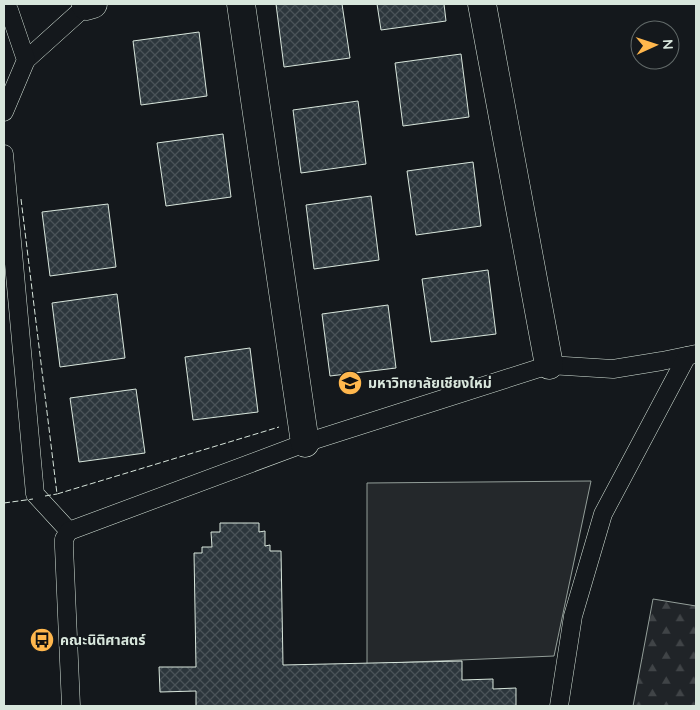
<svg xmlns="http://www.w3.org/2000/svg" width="700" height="710" font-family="Quicksand,'Noto Sans Thai',sans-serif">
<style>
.forest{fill:url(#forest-firs);stroke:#939e99}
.parking{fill:#24282b;stroke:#939e99}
.building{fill:url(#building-cross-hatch);stroke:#d8e6dc}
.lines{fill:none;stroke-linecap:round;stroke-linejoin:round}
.lane-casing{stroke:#d8e6dc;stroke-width:19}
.street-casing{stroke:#d8e6dc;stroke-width:29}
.lane{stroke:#14181c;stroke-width:18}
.street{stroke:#14181c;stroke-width:28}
.fence{stroke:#d8e6dc;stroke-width:1;stroke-dasharray:6 2.5;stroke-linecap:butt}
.labels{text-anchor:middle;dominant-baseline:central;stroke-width:4;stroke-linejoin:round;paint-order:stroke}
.poi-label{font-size:14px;font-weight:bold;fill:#d8e6dc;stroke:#14181c;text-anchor:start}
</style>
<defs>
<pattern id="forest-firs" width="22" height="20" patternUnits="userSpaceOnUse" patternTransform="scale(1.25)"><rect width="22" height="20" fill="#202428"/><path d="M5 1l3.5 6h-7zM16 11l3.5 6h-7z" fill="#404447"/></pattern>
<pattern id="building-cross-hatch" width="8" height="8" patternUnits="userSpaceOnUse" patternTransform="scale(1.25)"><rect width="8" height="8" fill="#2c363c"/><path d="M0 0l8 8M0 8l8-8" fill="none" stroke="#4a5358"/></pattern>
</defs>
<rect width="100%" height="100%" fill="#14181c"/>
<polygon class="forest" points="653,599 696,606 696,706 633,706"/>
<polygon class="parking" points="591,481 554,656 367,664 367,483"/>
<g class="building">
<polygon points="276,4 342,4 350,58 284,67"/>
<polygon points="377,4 444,4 446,21 381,30"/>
<polygon points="199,32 207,96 141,105 133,41"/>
<polygon points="461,54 469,117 403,126 395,63"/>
<polygon points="358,101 366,164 301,173 293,110"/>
<polygon points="223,134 231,197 166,206 157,143"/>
<polygon points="473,162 481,226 416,235 407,171"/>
<polygon points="371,196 379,260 314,269 306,205"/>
<polygon points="108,204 116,267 50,276 42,212"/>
<polygon points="488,270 496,334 431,342 422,279"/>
<polygon points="117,294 125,358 60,367 52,303"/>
<polygon points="388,305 396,368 330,376 322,314"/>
<polygon points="250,348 258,412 193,420 185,357"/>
<polygon points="136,389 145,453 79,462 70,398"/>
<polygon points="220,523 259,523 259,532 265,531 265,546 270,545 270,551 281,551 283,665 462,661 462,680 493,679 493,689 516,688 516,706 196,706 196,691 160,692 159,667 196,667 194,553 202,553 202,547 212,547 211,532 220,532"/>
</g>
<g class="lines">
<g class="lane-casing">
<g id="lane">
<polyline points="26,60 86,6"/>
<polyline points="4,112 26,60 9,10 4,4"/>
<polyline points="4,154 35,494 69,531"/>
<polyline points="71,706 64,547 64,539 69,531 305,443 549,365 613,369 662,361 696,354"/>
<polyline points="559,706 573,616 603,514 687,356"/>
</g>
</g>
<g class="street-casing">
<g id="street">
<polyline points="241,4 305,443"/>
<polyline points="482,4 549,365"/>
<polyline points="86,6 93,4"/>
</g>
</g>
<use href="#lane" class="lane"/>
<use href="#street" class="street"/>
<g class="fence">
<polyline points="21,199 57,494 279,427"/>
<polyline points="45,496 57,494"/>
<polyline points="4,503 33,499"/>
</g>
</g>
<defs>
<g id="university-disc" transform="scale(1.25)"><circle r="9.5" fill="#ffb74d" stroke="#14181c"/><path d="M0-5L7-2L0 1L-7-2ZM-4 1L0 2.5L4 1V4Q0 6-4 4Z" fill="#111"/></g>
<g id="bus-disc" transform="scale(1.25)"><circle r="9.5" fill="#ffb74d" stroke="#14181c"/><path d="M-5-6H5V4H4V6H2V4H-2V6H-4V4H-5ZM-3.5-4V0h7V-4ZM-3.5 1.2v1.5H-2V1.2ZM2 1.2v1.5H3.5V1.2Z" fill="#111"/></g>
</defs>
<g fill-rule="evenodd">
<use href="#university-disc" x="350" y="383"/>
<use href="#bus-disc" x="42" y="640"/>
</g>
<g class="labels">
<g class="poi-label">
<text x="368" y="383">มหาวิทยาลัยเชียงใหม่</text>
<text x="60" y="640">คณะนิติศาสตร์</text>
</g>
</g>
<rect width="700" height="710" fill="none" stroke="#d8e6dc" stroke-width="10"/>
<g transform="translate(655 45) rotate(87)"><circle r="24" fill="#14181c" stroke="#626a69"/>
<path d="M0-4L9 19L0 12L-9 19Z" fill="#ffb74d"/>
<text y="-8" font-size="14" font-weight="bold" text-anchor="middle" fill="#d8e6dc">N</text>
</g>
</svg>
